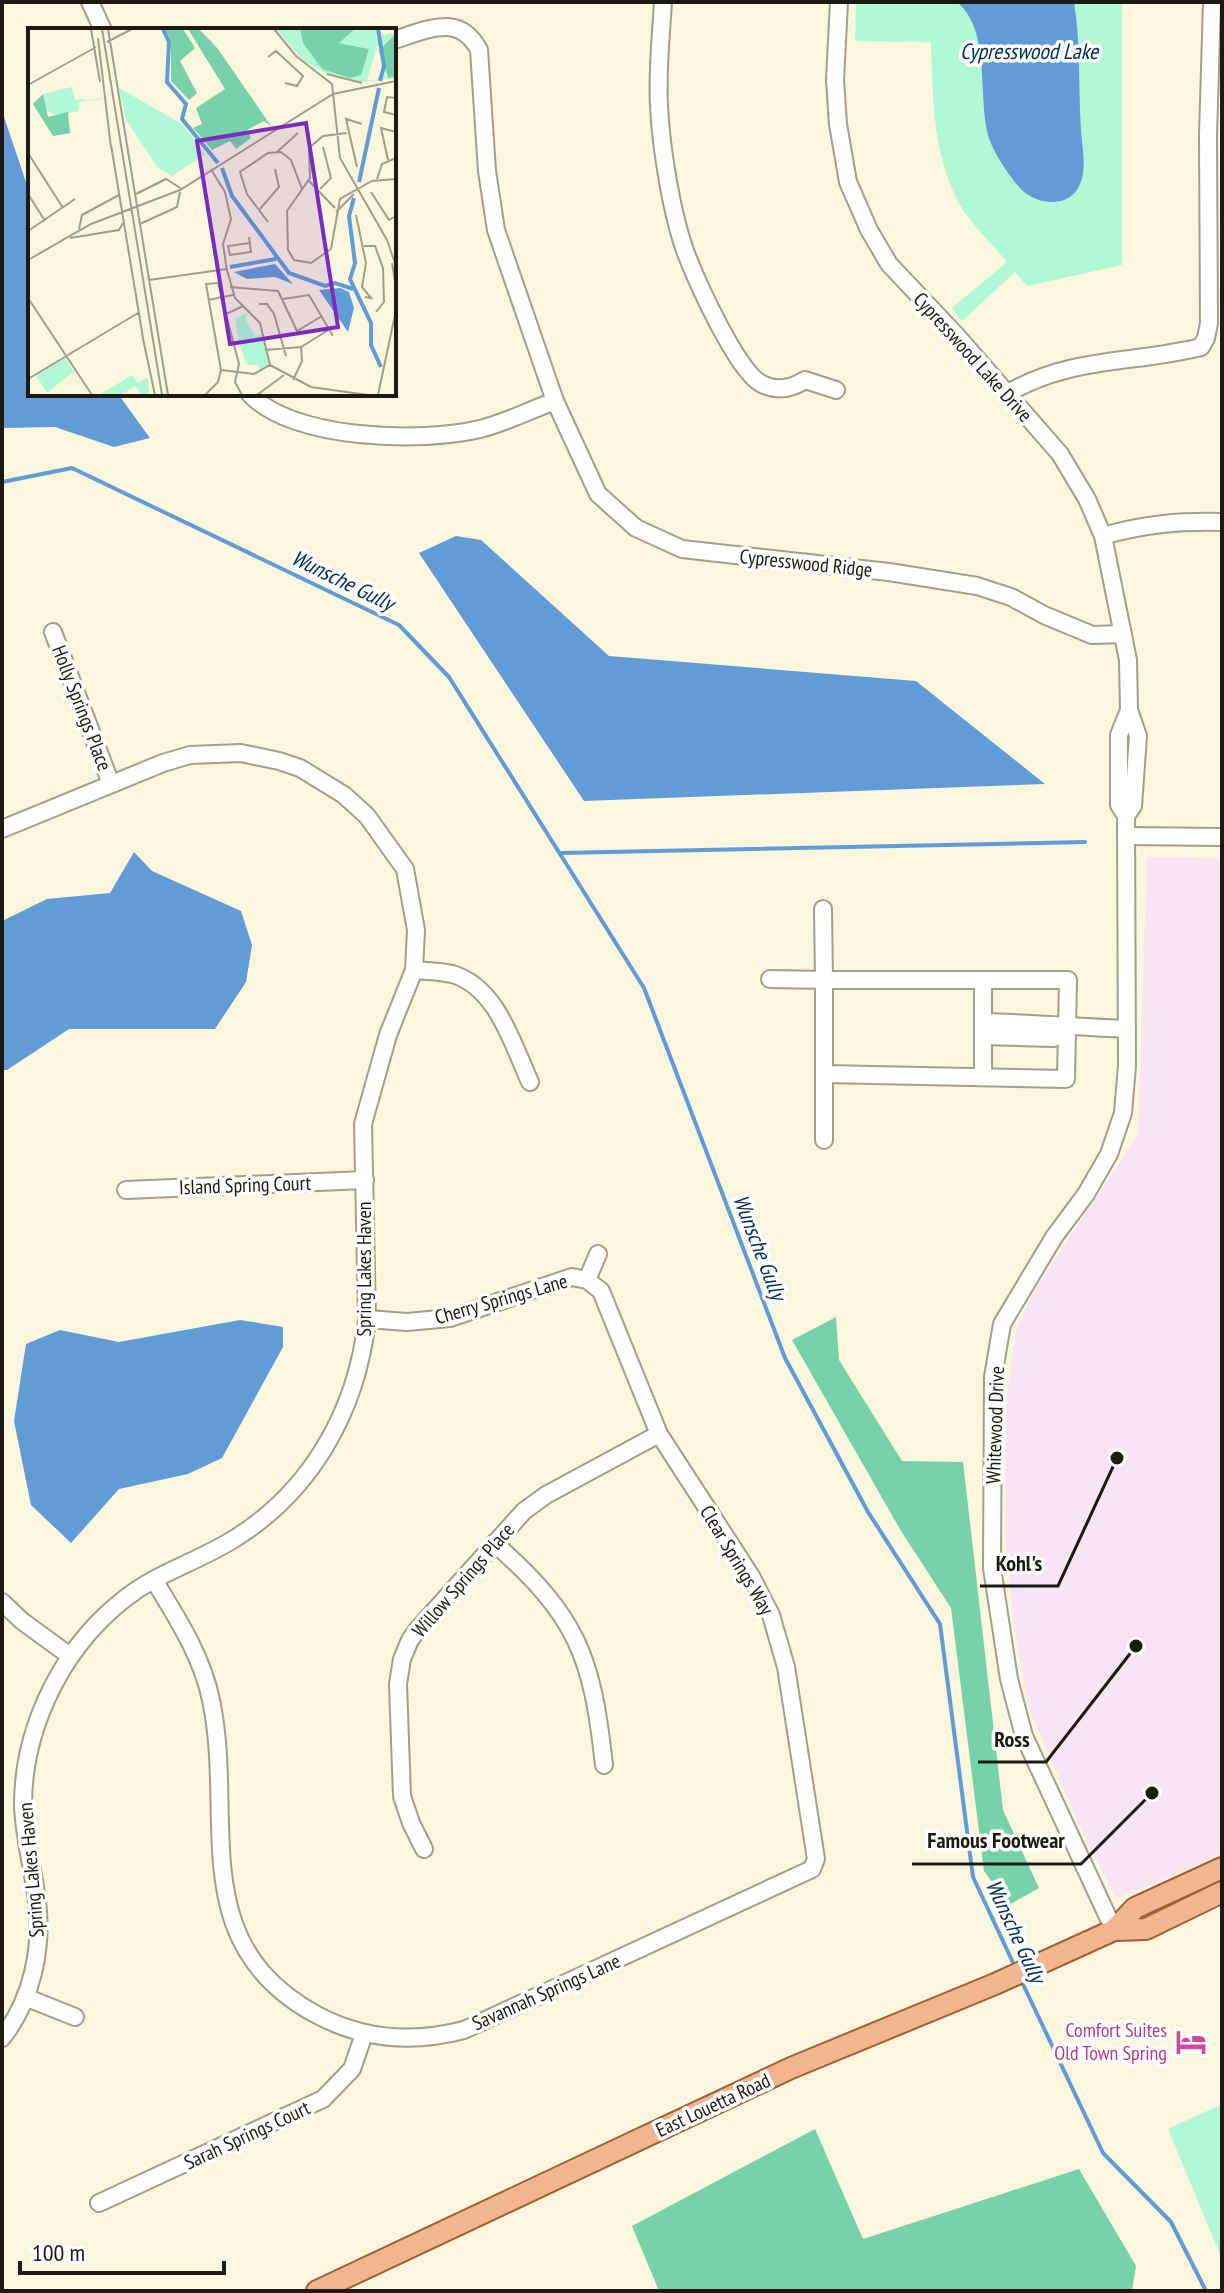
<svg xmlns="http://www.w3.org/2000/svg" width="1224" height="2293" font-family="'PT Sans Narrow',sans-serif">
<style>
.commercial{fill:#f8e4f4}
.green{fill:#b1f9d5}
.forest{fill:#78d2a9}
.water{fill:#629cd6}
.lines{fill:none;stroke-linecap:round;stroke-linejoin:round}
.stream{stroke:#629cd6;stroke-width:4}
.minor-casing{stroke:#a49f89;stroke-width:20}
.major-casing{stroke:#a06034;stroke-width:24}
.minor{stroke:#fff;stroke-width:16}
.major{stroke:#f1b691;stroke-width:20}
.labels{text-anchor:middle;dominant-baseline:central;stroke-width:7;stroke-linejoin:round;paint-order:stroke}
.street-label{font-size:20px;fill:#1c1a12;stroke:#fff}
.hotel-label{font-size:20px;fill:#b23c85;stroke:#fff;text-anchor:end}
.water-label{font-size:22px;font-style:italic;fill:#012e53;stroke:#fff}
.inset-river{fill:none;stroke:#629cd6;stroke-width:4}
.inset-road{fill:none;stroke:#a29e8c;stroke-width:2}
.view{fill:#7b2cbf;fill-opacity:0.15;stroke:#7b2cbf;stroke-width:4}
.inset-edge{fill:none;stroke:#1c1a12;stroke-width:4}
.leader{fill:none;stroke:#1c1a12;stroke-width:3}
.callout-dot{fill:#1c1a12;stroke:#fff;stroke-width:3}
.callout-label{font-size:22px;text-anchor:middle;font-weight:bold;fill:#1c1a12;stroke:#fff;stroke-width:7;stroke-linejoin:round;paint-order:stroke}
</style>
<rect width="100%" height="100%" fill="#fbf6de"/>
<polygon class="commercial" points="1147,857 1222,858 1222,1854 1116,1899 1080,1827 1028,1706 1013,1619 1005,1530 1006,1399 1016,1330 1034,1291 1138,1135"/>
<g class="green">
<path d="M856,2h266v263l-95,21 -12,-14 -53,49 -10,-13 55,-46c-14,-17 -32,-34 -44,-52 -31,-52 -30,-109 -32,-168l-76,-1z"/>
<polygon points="1222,2104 1222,2259 1168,2129"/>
</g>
<g class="forest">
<polygon points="836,1317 839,1360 902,1461 963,1462 1003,1810 1039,1888 1009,1905 984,1871 951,1608 901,1531 792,1340"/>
<polygon points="815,2129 863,2239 1079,2169 1136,2266 1132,2291 659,2291 632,2226"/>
</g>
<g class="water">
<path d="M957,2h117c7,42 4,85 7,128 1,16 6,39 -1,54 -10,26 -46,21 -61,3 -11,-13 -22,-29 -29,-46 -14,-40 3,-109 -33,-139z"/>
<polygon points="2,111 30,194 30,394 118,394 150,438 114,447 55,427 2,428"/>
<polygon points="456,536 481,540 609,656 916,681 1045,784 584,801 419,553"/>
<polygon points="134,852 152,871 241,911 252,945 246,982 215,1029 69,1029 7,1070 2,1070 2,921 47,899 110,893"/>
<polygon points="240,1320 283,1327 283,1347 222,1458 188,1474 119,1489 71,1543 31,1505 14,1421 26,1344 60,1330 119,1342"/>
</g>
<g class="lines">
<g class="stream">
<polyline points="2,482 72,468 399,625 449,677 644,988 785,1358 868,1512 940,1624 973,1877 1016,1969"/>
<polyline points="560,853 1085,842"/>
<polyline points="1021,1980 1103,2153 1171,2222 1206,2291"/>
</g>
<g class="minor-casing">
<g id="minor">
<polyline points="90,2 103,30"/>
<path d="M663,2c-2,34 -6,70 -4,104 2,42 13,111 28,150 11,28 49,112 73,127 16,9 31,6 45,-3l31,10"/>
<polyline points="839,2 835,80 838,124 848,182 869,230 889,264 957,336 1060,454 1087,499 1103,536 1128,660 1129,710 1138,736 1133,806 1126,816"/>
<path d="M394,40c33,-10 65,-28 85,10l8,121 9,59 59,171 43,93 38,34 46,21 207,23 88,14 34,11 33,18 48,20 31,-1"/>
<path d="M1008,393c65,-37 125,-29 193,-46l5,-9 3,-15 -1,-188 4,-133"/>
<path d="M250,394c42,46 172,49 230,35 25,-6 50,-19 75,-28"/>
<path d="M1103,536c41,-12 76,-15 119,-14"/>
<polyline points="53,632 111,784"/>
<path d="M2,829l161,-66 27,-8 51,-2 38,8 21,7 44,27 23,21 38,53 11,61 -2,40 -26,65 -25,89 4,195c-10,93 -57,175 -138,223 -24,14 -51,25 -76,38 -38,21 -71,55 -93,93 -23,40 -37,86 -37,132 1,33 10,63 14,96 6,47 -5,99 -35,137"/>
<polyline points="1126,836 1222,837"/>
<path d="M414,970c12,1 26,1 38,4 45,13 60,69 78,108"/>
<polyline points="770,979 824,980 823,909"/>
<polyline points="983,980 983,1077"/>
<path d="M983,1022c48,1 95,5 144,7"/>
<polyline points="983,1036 1054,1038 1068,1027"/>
<polyline points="824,1140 824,980 1068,980 1066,1079 824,1074"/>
<polyline points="126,1190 365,1180"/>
<polyline points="587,1280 598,1254"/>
<path d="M494,1543c84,74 98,113 110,222"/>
<path d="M154,1580c23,38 48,76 57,120 25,118 -28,243 106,315 47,25 97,28 147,15l348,-161 4,-10 -30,-192 -15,-52 -20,-39 -92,-142 -58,-143 -14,-11 -15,-3 -122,41 -43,4 -40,-3"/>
<polyline points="2,1602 22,1621 70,1656"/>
<polyline points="424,1849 411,1823 402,1796 398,1684 402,1659 410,1640 418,1629 524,1511 546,1495 659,1434"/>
<polyline points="1114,1930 1024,1736 1009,1679 992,1568 993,1377 1002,1324 1054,1237 1086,1194 1109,1154 1123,1113 1127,1066 1126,816 1119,805 1119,735 1129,710"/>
<polyline points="25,1997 75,2017"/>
<polyline points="99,2203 323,2099 352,2069 364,2034"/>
</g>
</g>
<g class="major-casing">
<g id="major">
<polyline points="1114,1930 1135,1908 1222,1868"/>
<polyline points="317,2291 791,2068 995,1984 1114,1930 1146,1929 1222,1892"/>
</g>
</g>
<use href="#minor" class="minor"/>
<use href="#major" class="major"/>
</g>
<defs>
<g id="hotel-bare" transform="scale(2.4)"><path d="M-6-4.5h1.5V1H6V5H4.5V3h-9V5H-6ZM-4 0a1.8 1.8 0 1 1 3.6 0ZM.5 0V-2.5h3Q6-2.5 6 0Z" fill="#d1479c" stroke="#fff" stroke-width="2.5" paint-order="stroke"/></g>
</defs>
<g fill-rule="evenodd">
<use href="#hotel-bare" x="1191" y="2042"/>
</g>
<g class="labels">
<g class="street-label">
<text transform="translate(973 357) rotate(48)">Cypresswood Lake Drive</text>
<text transform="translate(806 563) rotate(6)">Cypresswood Ridge</text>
<text transform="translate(82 708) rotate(69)">Holly Springs Place</text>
<text transform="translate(245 1185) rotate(-2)">Island Spring Court</text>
<text transform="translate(364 1269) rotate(-90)">Spring Lakes Haven</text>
<text transform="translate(501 1299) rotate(-16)">Cherry Springs Lane</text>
<text transform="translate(995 1425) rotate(-88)">Whitewood Drive</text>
<text transform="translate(737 1560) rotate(59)">Clear Springs Way</text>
<text transform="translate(463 1580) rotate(-49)">Willow Springs Place</text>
<text transform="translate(31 1870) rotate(-95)">Spring Lakes Haven</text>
<text transform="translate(546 1992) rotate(-24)">Savannah Springs Lane</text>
<text transform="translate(713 2105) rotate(-25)">East Louetta Road</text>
<text transform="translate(247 2135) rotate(-25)">Sarah Springs Court</text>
</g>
<g class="hotel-label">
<text x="1167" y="2030">Comfort Suites<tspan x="1167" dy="23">Old Town Spring</tspan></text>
</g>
<g class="water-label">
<text x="1029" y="51">Cypresswood Lake</text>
<text transform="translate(343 580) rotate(26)">Wunsche Gully</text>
<text transform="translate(760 1247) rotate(69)">Wunsche Gully</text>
<text transform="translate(1016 1931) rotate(65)">Wunsche Gully</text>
</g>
</g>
<g transform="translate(28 28)">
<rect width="368" height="368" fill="#fbf6de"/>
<path d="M248,1h24l3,14 19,26 47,-20 -30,-6 8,-12 30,-2 -1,14 3,-14 5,6 12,-3 -13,16 -6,-2 -10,34h10l10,-19 -2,15 11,2 -35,4 -37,-10 -21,-12zM44,59l3,13 7,-1 7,1 12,-2v1l-23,3 1,9 -23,4 -10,-5 -3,-16zM91,60l63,36 23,30 -33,22 -14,-8 -32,-48zM220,284l-3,6 10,18 7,-1 7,30 -8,6 -3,-6h-11l-8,-22 -4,-24zM37,330l17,26 -9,-12 -26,21 -11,-18zM104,347l6,8 10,-6 1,16 -7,2 -7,-9 -14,9h-22z" fill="#b1f9d5"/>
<path d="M137,1h18l12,19 -15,13 17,32 -8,7 -18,-19v-40zM160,1h11l19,20 53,77 -7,-5 -17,9 4,8 -15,11 -6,-8 -18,9 -19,-22 9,-4 -6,-16 29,-19zM272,1h55l-16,14 30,6 -8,26 -11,3 -28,-9 -19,-26zM368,5v44l-8,1 -9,-27zM15,66l5,23 20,-5 2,21 -17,3 -20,-32z" fill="#78d2a9"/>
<path d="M247,236l18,20 -18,-7 -28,2 -13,-7zM312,260l9,4 5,16 -6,24 -29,-42z" fill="#629cd6"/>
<path class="inset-river" d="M135,1l6,13 -2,40 19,22 -4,15 36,44M350,1l6,37 -4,15M194,140l10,28 57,77 36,13 10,-3 18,6M331,154l20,-94M326,170l-5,18 6,47 -5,16 21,44v22l10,22M202,239l46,-8"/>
<path class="inset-road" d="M63,1l9,53M74,1l60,366M80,1l60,366M246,1l22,27 36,28 8,74 47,82 9,26M70,10l13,110M79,14l25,-13M240,29l8,-6 27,25 -6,10 -12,-3M299,46l35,9M0,57l68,-38M368,70l-9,-1 -3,15 12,3M319,105l-24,3 -14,12 1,30 -23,33 1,39 6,10 17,3 20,-14 9,-50 32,-18 24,-2M83,117l32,193M249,124l21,-19M0,125l35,55M360,132l-7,-32 15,4M329,139l-11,-48 16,5M184,143l13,21 6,27 -8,25 4,27M349,151l5,-15 14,-6M281,153l26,27M292,161l11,-11 -8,-31M343,164l18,28 7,-4M0,166l17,27M108,166l30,-15 16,10M232,181l19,-22 -4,-18M308,184l18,-18M328,187l10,48 -4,24 9,11 -6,-1M240,194l-21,-28 -7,-22 28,-19 13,-1 10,8 11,29M112,196l37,-17 3,-15M51,201l3,-14 37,-20M0,203l47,-32M221,209l2,15 -21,3 -2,-9 22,-3M42,210l49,-8 4,-7M336,218h11l8,22 1,34 -8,10M0,232l63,-36 89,-34 153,-96 63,-13M364,235l4,25M199,242l8,28 25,25 10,42 41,22 57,8M121,252l78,-11M202,259l48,4 19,40 25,-15M0,270l64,97M255,271l26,-4 24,41M180,272l25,-5M231,276h8l7,10 12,42M114,306l13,61M237,322l36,-3 29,-18M193,342l33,4 16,-9M0,351l110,-66M265,352l9,-19 -1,-14M177,367l13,-13 3,-12 -15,-86 12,-1 4,15M214,367l-7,-13 4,-18 -13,-50 17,-8M229,367l27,-20M350,367l18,-85"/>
<path class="view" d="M278,95l32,204 -108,17 -33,-203z"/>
<rect width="368" height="368" class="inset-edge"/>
</g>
<path class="leader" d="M1117 1458L1058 1586H980M1136 1646L1046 1762H978M1152 1793L1081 1864H912"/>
<g class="callout-dot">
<circle cx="1117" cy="1458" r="8"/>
<circle cx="1136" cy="1646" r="8"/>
<circle cx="1152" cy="1793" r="8"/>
</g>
<g class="callout-label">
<text x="1019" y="1571">Kohl's</text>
<text x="1012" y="1747">Ross</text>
<text x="996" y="1848">Famous Footwear</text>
</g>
<rect width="1224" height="2293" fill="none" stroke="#1c1a12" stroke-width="8"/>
<path d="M20 2261v12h204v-12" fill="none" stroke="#1c1a12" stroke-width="4"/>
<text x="32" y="2261" font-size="24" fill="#1c1a12" stroke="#ffffff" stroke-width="6" paint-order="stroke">100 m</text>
</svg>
